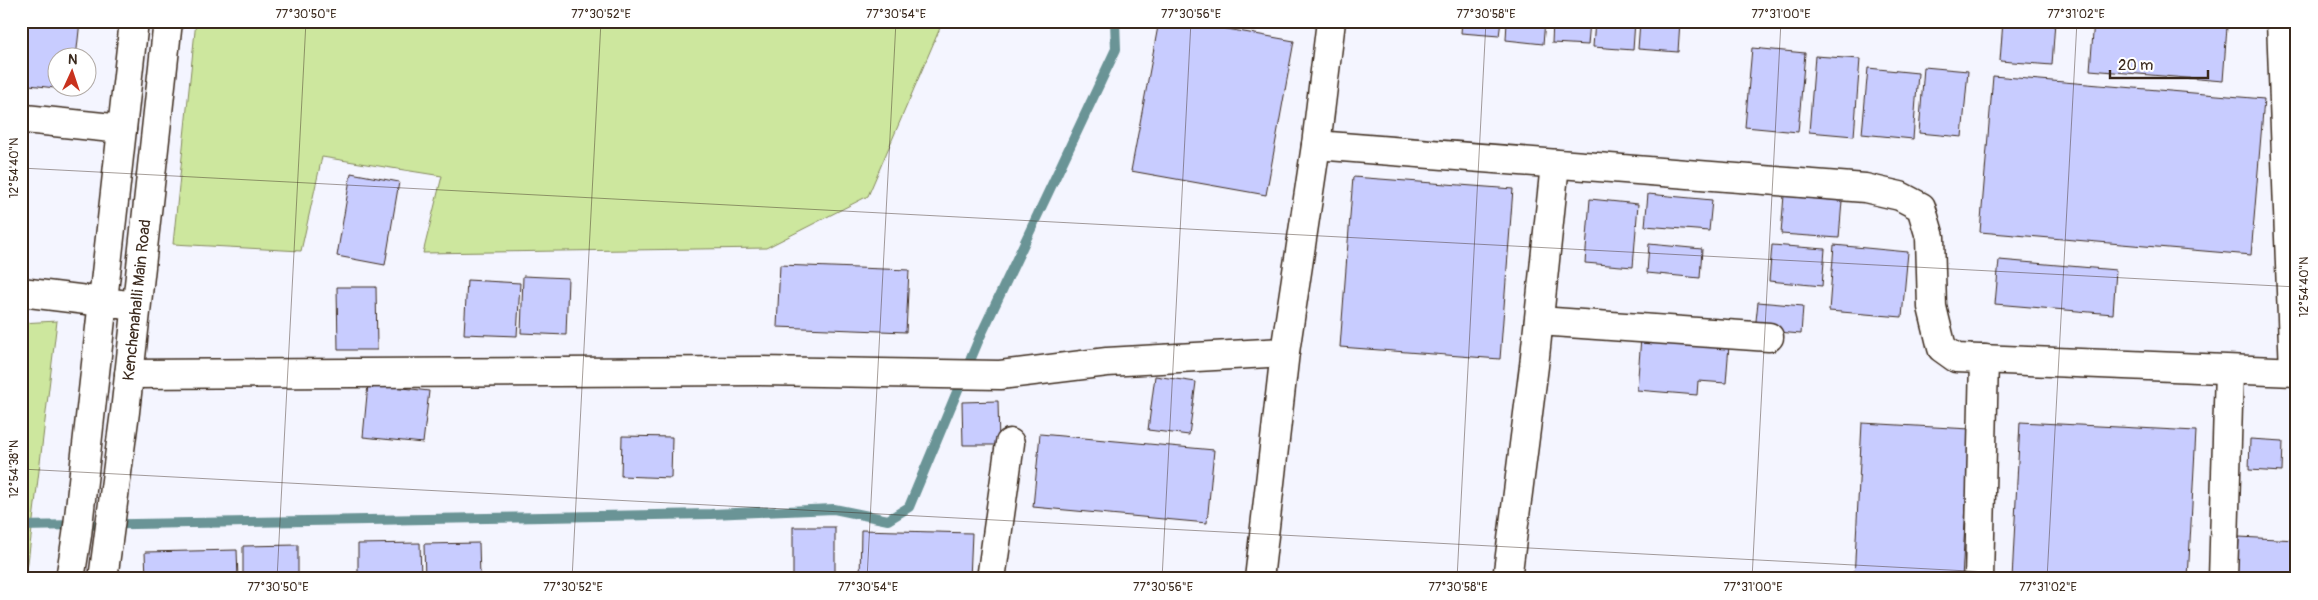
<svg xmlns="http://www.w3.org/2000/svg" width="2318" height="600" font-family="Pangolin,sans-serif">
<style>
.green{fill:#cde79e;stroke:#84885e}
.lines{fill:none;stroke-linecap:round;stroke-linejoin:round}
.stream{stroke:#6b9496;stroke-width:10}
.building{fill:#c8ccff;stroke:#3b2a1e}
.minor-casing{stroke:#3b2a1e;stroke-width:31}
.major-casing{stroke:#3b2a1e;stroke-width:31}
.minor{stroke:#fff;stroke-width:28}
.major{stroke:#fff;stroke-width:28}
.ticks{fill:none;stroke:#3b2a1e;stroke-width:1;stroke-opacity:0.45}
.labels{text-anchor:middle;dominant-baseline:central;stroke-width:4;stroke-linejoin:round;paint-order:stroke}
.street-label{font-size:16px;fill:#3b2a1e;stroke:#fff}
.neatline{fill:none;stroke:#3b2a1e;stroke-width:2}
.ticks-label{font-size:12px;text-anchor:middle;fill:#3b2a1e}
</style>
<rect width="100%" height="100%" fill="#f4f5ff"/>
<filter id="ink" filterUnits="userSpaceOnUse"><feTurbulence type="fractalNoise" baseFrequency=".02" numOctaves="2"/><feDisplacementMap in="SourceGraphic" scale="10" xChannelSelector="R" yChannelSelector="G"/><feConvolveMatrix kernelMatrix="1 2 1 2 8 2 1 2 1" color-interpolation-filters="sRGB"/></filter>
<g filter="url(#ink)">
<g class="green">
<polygon points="196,21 943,21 868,196 766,248 423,253 442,176 322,157 301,251 173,244"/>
<polygon points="57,321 26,579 21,578 21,323"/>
</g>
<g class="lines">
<polyline class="stream" points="21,526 711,514 834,509 888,520 909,507 979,339 1116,49 1115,21"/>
</g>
<g class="building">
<polygon points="21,21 80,21 76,58 58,58 58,88 73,88 72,90 21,84"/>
<polygon points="1159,21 1183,21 1294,41 1266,195 1131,171"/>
<polygon points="1462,21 1501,21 1499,36 1461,33"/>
<polygon points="1507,21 1545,21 1543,44 1506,40"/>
<polygon points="1553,21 1590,21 1588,45 1552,43"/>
<polygon points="1595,21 1635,21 1633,50 1593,47"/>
<polygon points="1640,21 1680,21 1678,52 1638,49"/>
<polygon points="2003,21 2055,21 2052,65 2000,61"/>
<polygon points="2094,21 2165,21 2227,27 2223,81 2090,70"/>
<polygon points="1752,48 1805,53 1798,132 1745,127"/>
<polygon points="1815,56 1860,59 1854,136 1809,132"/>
<polygon points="1924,67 1968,71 1962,137 1919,133"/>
<polygon points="1868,68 1918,73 1913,139 1862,134"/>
<polygon points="1993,76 2264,99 2251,255 1980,232"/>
<polygon points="351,173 399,182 385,265 337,256"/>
<polygon points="1353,177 1513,189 1500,359 1340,347"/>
<polygon points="1648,194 1712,200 1709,231 1645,226"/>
<polygon points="1784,195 1842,201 1839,238 1781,234"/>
<polygon points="1590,199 1638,204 1633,267 1585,263"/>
<polygon points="1649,244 1702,249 1700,278 1647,273"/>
<polygon points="1772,245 1825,249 1822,286 1769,281"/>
<polygon points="1834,245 1908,252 1902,317 1829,311"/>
<polygon points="1999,260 2116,270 2113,314 1995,304"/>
<polygon points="780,265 909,270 906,332 777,327"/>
<polygon points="523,276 568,278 566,335 521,333"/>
<polygon points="467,280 520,283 517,336 464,334"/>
<polygon points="337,287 376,287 377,350 338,350"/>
<polygon points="1758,302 1803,306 1801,334 1755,330"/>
<polygon points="1641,337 1729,345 1726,383 1698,381 1697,395 1637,390"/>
<polygon points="1155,376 1196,382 1189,435 1148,430"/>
<polygon points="368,384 429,391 423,443 363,437"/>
<polygon points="998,401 999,445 963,445 962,402"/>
<polygon points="2020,422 2196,431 2188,579 2012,579"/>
<polygon points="1862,423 1970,429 1962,579 1854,579"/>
<polygon points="1040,434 1214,450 1207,523 1033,507"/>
<polygon points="622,436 672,437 671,478 621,476"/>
<polygon points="2250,439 2283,441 2282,472 2249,470"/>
<rect x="793" y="527" width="42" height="52"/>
<polygon points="861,530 972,533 970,579 860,579"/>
<polygon points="2239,537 2296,540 2294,579 2237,579"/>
<polygon points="420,543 421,579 358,579 358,544"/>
<polygon points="479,543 480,579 425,579 424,544"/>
<polygon points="298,545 298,579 243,579 243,546"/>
<polygon points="237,550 238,579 146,579 145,552"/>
</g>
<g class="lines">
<g class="minor-casing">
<g id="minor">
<polyline points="2281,21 2294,372"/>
<polyline points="25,119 122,129"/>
<polyline points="1316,145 1865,188 1900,196 1921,207 1930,237 1932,307 1942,348 1956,358 2297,372"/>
<polyline points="21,292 136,306"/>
<polyline points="1539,321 1769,337"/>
<polyline points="129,374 760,371 1000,375 1107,362 1285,352"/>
<polyline points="991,579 1010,443"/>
<polyline points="1259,579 1285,352 1316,145 1331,21"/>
<polyline points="1507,579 1534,366 1555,164"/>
<polyline points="1979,579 1984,359"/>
<polyline points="2223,579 2229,370"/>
</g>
</g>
<g class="major-casing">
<g id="major">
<polyline points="70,579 77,535 134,21"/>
<polyline points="103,579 125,412 168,21"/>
</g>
</g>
<use href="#minor" class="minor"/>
<use href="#major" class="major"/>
</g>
</g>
<path class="ticks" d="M21,168l2276,119M21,469l2100,110M277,579l29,-558M572,579l29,-558M867,579l29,-558M1162,579l29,-558M1457,579l29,-558M1752,579l29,-558M2047,579l30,-558"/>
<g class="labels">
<g class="street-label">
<text transform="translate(137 300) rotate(-84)">Kenchenahalli Main Road</text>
</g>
</g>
<rect width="2318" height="600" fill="none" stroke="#fff" stroke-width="55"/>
<g transform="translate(72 72) rotate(3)"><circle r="24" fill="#ffffff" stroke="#b1aaa5"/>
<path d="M0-4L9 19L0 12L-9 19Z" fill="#c8321e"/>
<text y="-8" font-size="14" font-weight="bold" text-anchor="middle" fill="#3b2a1e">N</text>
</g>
<path d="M2110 70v8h98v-8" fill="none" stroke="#3b2a1e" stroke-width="2.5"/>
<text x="2118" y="70" font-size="15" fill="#3b2a1e" stroke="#ffffff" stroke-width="4" paint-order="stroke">20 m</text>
<rect x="28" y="28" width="2262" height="544" class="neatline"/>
<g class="ticks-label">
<text x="306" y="18">77°30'50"E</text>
<text x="601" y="18">77°30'52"E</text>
<text x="896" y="18">77°30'54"E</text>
<text x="1191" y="18">77°30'56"E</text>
<text x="1486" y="18">77°30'58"E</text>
<text x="1781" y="18">77°31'00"E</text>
<text x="2076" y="18">77°31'02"E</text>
<text transform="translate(14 168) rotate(-90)" y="4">12°54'40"N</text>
<text transform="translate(2304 287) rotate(-90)" y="4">12°54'40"N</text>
<text transform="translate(14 469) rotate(-90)" y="4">12°54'38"N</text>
<text x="278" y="591">77°30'50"E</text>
<text x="573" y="591">77°30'52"E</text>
<text x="868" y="591">77°30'54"E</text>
<text x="1163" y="591">77°30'56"E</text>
<text x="1458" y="591">77°30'58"E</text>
<text x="1753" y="591">77°31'00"E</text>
<text x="2048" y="591">77°31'02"E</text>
</g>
</svg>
